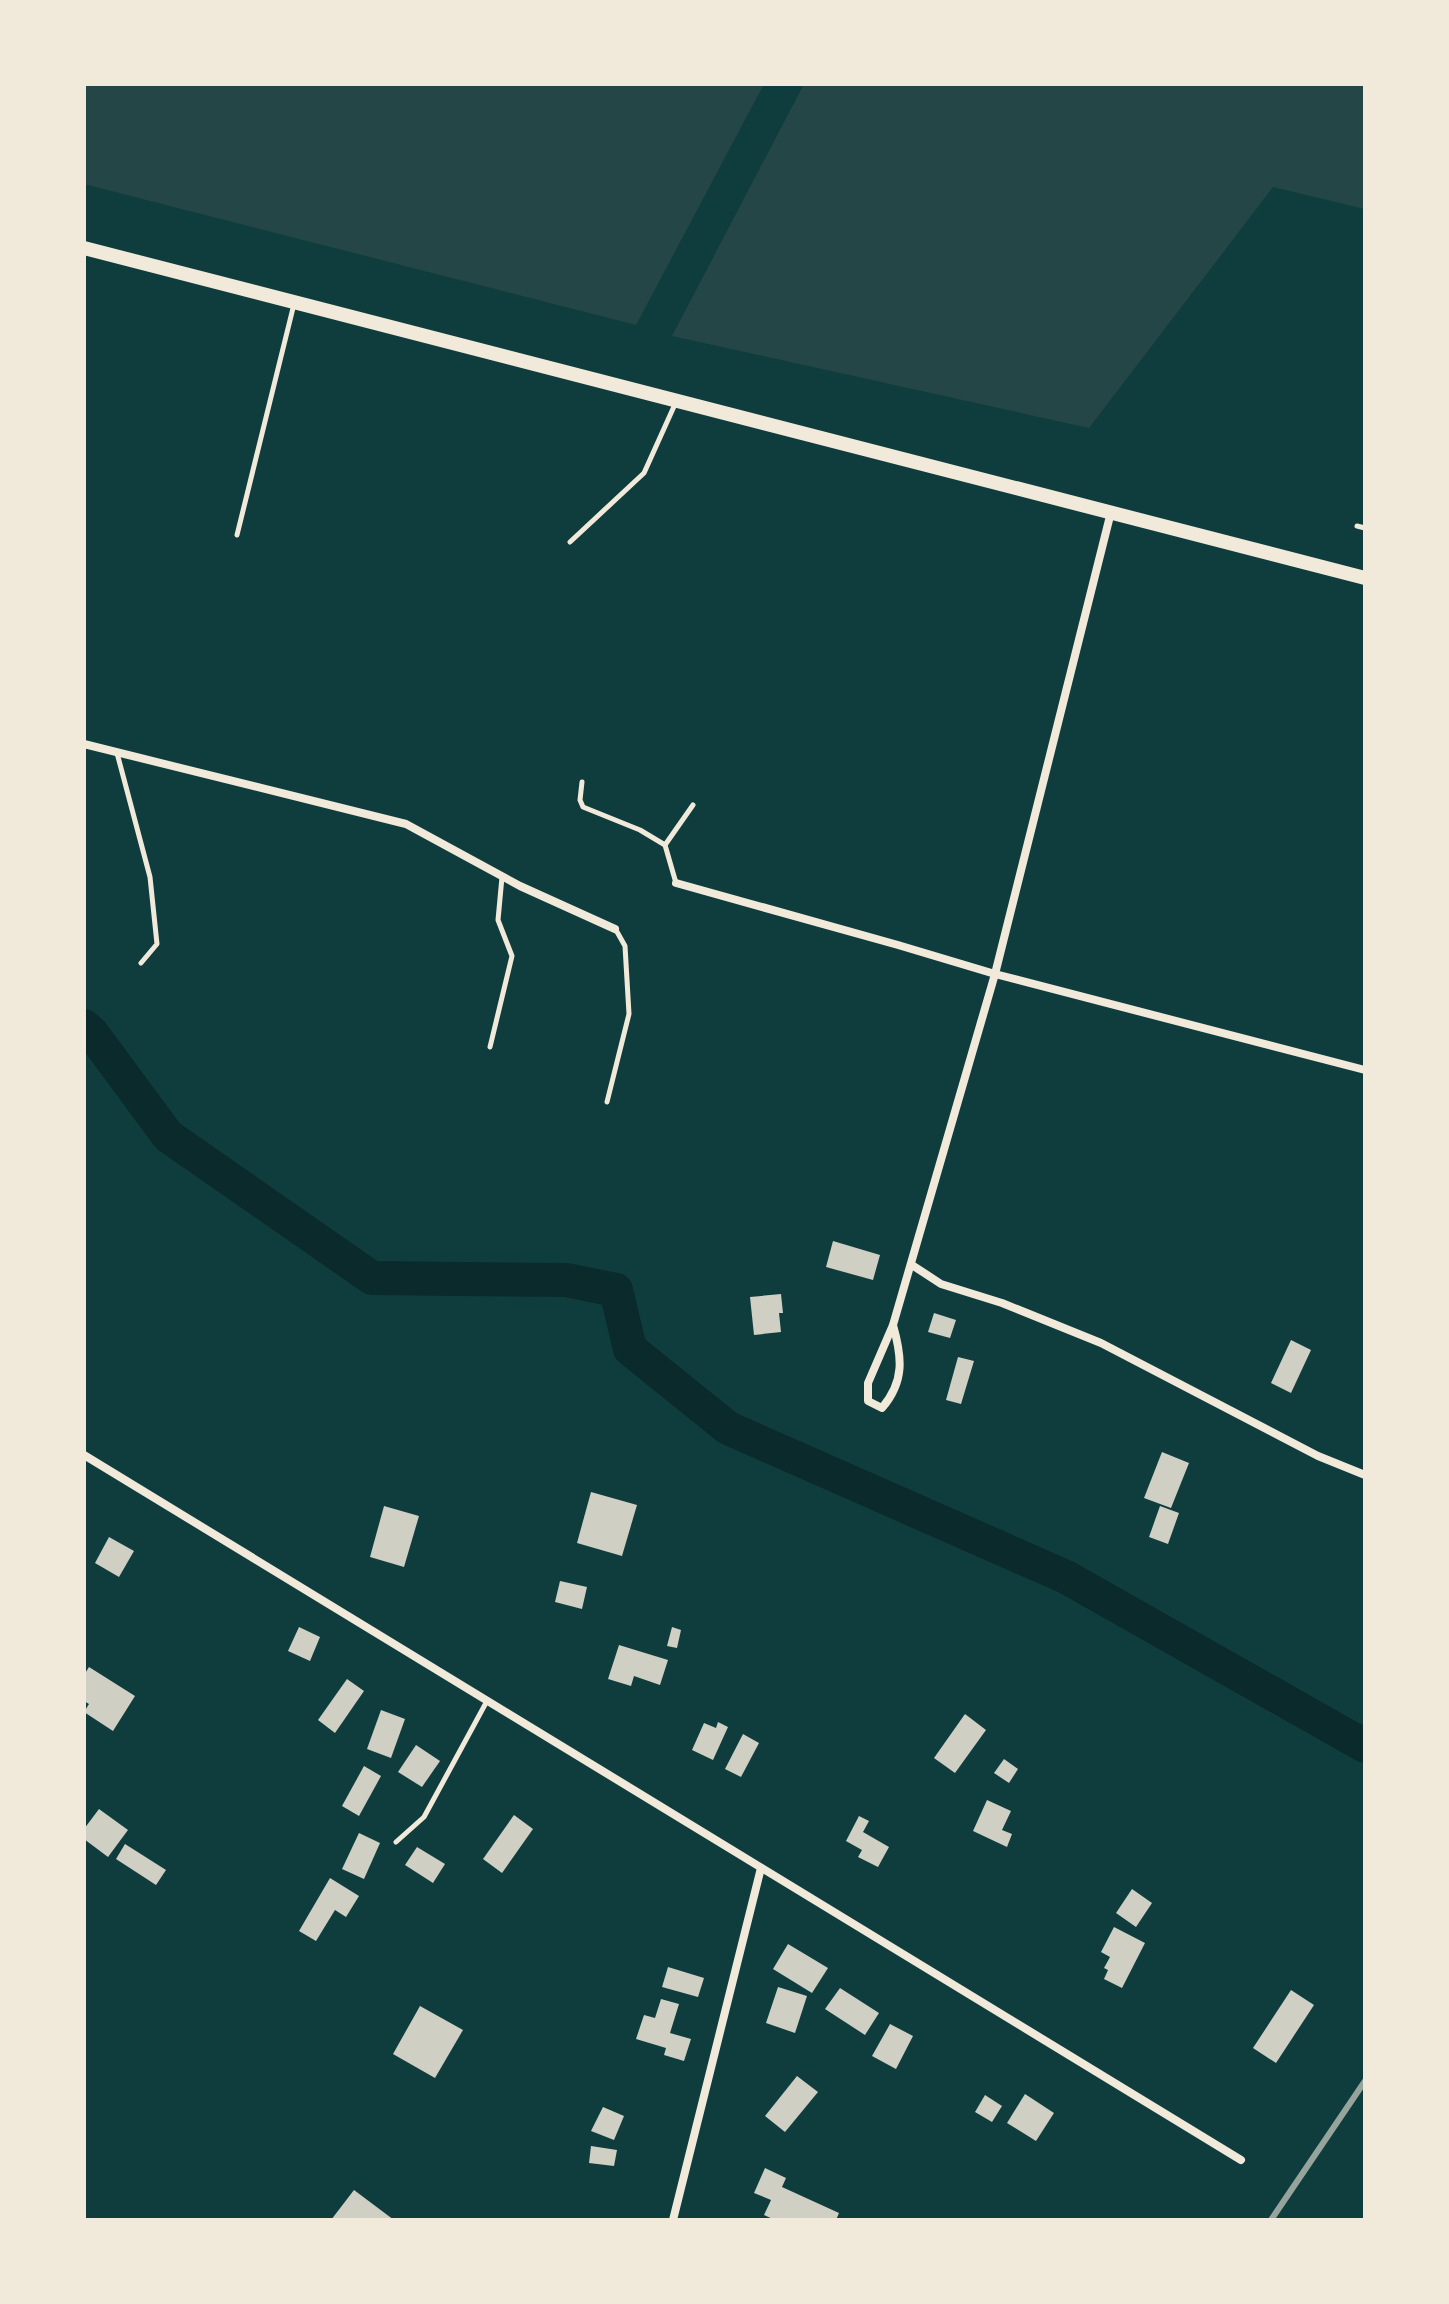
<svg xmlns="http://www.w3.org/2000/svg" width="1449" height="2304" font-family="Literata,serif">
<style>
.green{fill:#244646}
.lines{fill:none;stroke-linecap:round;stroke-linejoin:round}
.river{stroke:#0a2a2b;stroke-width:34}
.building{fill:#cfcfc3}
.service{stroke:#f1e9da;stroke-width:5}
.minor{stroke:#f1e9da;stroke-width:8}
.tertiary{stroke:#f1e9da;stroke-width:14}
.rail{stroke:#97a49c;stroke-width:6}
</style>
<rect width="100%" height="100%" fill="#0f3d3e"/>
<g class="green">
<polygon points="84,84 764,84 636,325 84,184"/>
<polygon points="804,84 1365,84 1365,209 1273,187 1089,428 672,336"/>
</g>
<g class="lines">
<polyline class="river" points="84,1026 92,1033 168,1136 372,1278 566,1280 616,1290 630,1349 728,1428 1066,1577 1365,1746"/>
</g>
<g class="building">
<polygon points="833,1241 880,1255 873,1280 826,1267"/>
<polygon points="781,1294 783,1313 779,1313 781,1332 754,1335 750,1297"/>
<polygon points="934,1313 956,1320 950,1338 928,1332"/>
<polygon points="1291,1340 1311,1350 1291,1393 1271,1383"/>
<polygon points="958,1357 974,1361 961,1404 946,1400"/>
<polygon points="1162,1452 1189,1463 1171,1508 1144,1498"/>
<polygon points="591,1492 637,1505 622,1556 577,1543"/>
<polygon points="384,1506 419,1516 404,1567 370,1557"/>
<polygon points="1160,1506 1179,1513 1168,1544 1149,1537"/>
<polygon points="109,1537 134,1551 119,1577 95,1563"/>
<polygon points="560,1581 587,1587 582,1609 555,1602"/>
<polygon points="299,1627 320,1637 310,1661 288,1651"/>
<polygon points="672,1627 681,1630 677,1648 667,1646"/>
<polygon points="619,1645 668,1660 660,1685 634,1676 631,1686 608,1679"/>
<polygon points="89,1667 135,1696 113,1731 84,1712 89,1704 84,1701 84,1675"/>
<polygon points="347,1679 364,1691 335,1733 318,1720"/>
<polygon points="381,1710 405,1719 391,1758 367,1749"/>
<polygon points="965,1714 986,1730 955,1773 934,1758"/>
<polygon points="718,1722 728,1727 713,1760 692,1750 704,1723 716,1728"/>
<polygon points="743,1734 759,1743 741,1777 725,1769"/>
<polygon points="416,1745 440,1761 422,1787 398,1772"/>
<polygon points="1004,1759 1018,1769 1009,1783 994,1773"/>
<polygon points="364,1766 381,1776 359,1816 342,1806"/>
<polygon points="987,1800 1011,1811 1002,1830 1012,1834 1007,1847 973,1831"/>
<polygon points="99,1809 128,1830 108,1857 84,1839 84,1829"/>
<polygon points="514,1815 533,1829 502,1873 483,1859"/>
<polygon points="859,1816 869,1821 863,1832 889,1847 878,1867 858,1857 862,1850 846,1841"/>
<polygon points="359,1833 380,1843 364,1879 342,1869"/>
<polygon points="125,1844 166,1870 156,1885 116,1859"/>
<polygon points="417,1847 445,1864 433,1883 405,1865"/>
<polygon points="330,1878 359,1896 346,1917 335,1910 316,1941 299,1931"/>
<polygon points="1132,1889 1152,1903 1136,1927 1116,1913"/>
<polygon points="1114,1927 1145,1943 1122,1988 1104,1979 1108,1970 1104,1968 1110,1957 1101,1952"/>
<polygon points="788,1944 828,1968 812,1993 773,1969"/>
<polygon points="668,1967 704,1978 698,1997 662,1987"/>
<polygon points="778,1987 807,1996 795,2033 766,2023"/>
<polygon points="840,1988 879,2013 865,2035 825,2009"/>
<polygon points="1291,1990 1314,2005 1276,2063 1253,2048"/>
<polygon points="661,1999 679,2004 670,2033 691,2039 684,2061 664,2055 666,2048 636,2039 644,2015 655,2018"/>
<polygon points="420,2006 463,2030 435,2078 393,2054"/>
<polygon points="890,2024 913,2036 896,2069 872,2056"/>
<polygon points="797,2076 818,2092 785,2132 765,2116"/>
<polygon points="1025,2094 1054,2113 1036,2141 1007,2123"/>
<polygon points="985,2095 1002,2106 992,2122 975,2112"/>
<polygon points="603,2107 624,2116 614,2140 591,2131"/>
<polygon points="591,2146 617,2150 614,2166 589,2163"/>
<polygon points="765,2168 786,2178 782,2187 839,2213 836,2220 775,2220 764,2215 771,2200 754,2193"/>
<polygon points="354,2190 394,2220 331,2220"/>
</g>
<g class="lines">
<g class="service">
<polyline points="1357,526 1365,528"/>
<polyline points="237,535 294,304"/>
<polyline points="570,542 644,473 676,402"/>
<polyline points="117,753 150,877 157,944 141,963"/>
<polyline points="582,782 580,800 583,807 640,830 665,845 676,883"/>
<polyline points="665,845 693,805"/>
<polyline points="490,1047 512,956 498,920 502,877"/>
<polyline points="607,1102 629,1014 625,946 616,930"/>
<polyline points="396,1842 424,1817 487,1701"/>
</g>
<g class="minor">
<polyline points="84,744 406,824 520,886 615,929"/>
<polyline points="676,883 898,945 995,974 1365,1070"/>
<polyline points="912,1265 941,1284 1002,1303 1101,1343 1318,1456 1365,1475"/>
<path d="M893,1325c9,32 12,56 -11,83l-14,-7v-18l25,-58 102,-351 116,-462"/>
<polyline points="84,1455 1241,2160"/>
<polyline points="673,2220 761,1868"/>
</g>
<polyline class="tertiary" points="84,248 1365,578"/>
<polyline class="rail" points="1271,2220 1365,2081"/>
</g>
<rect width="1449" height="2304" fill="none" stroke="#f1e9da" stroke-width="172"/>
</svg>
